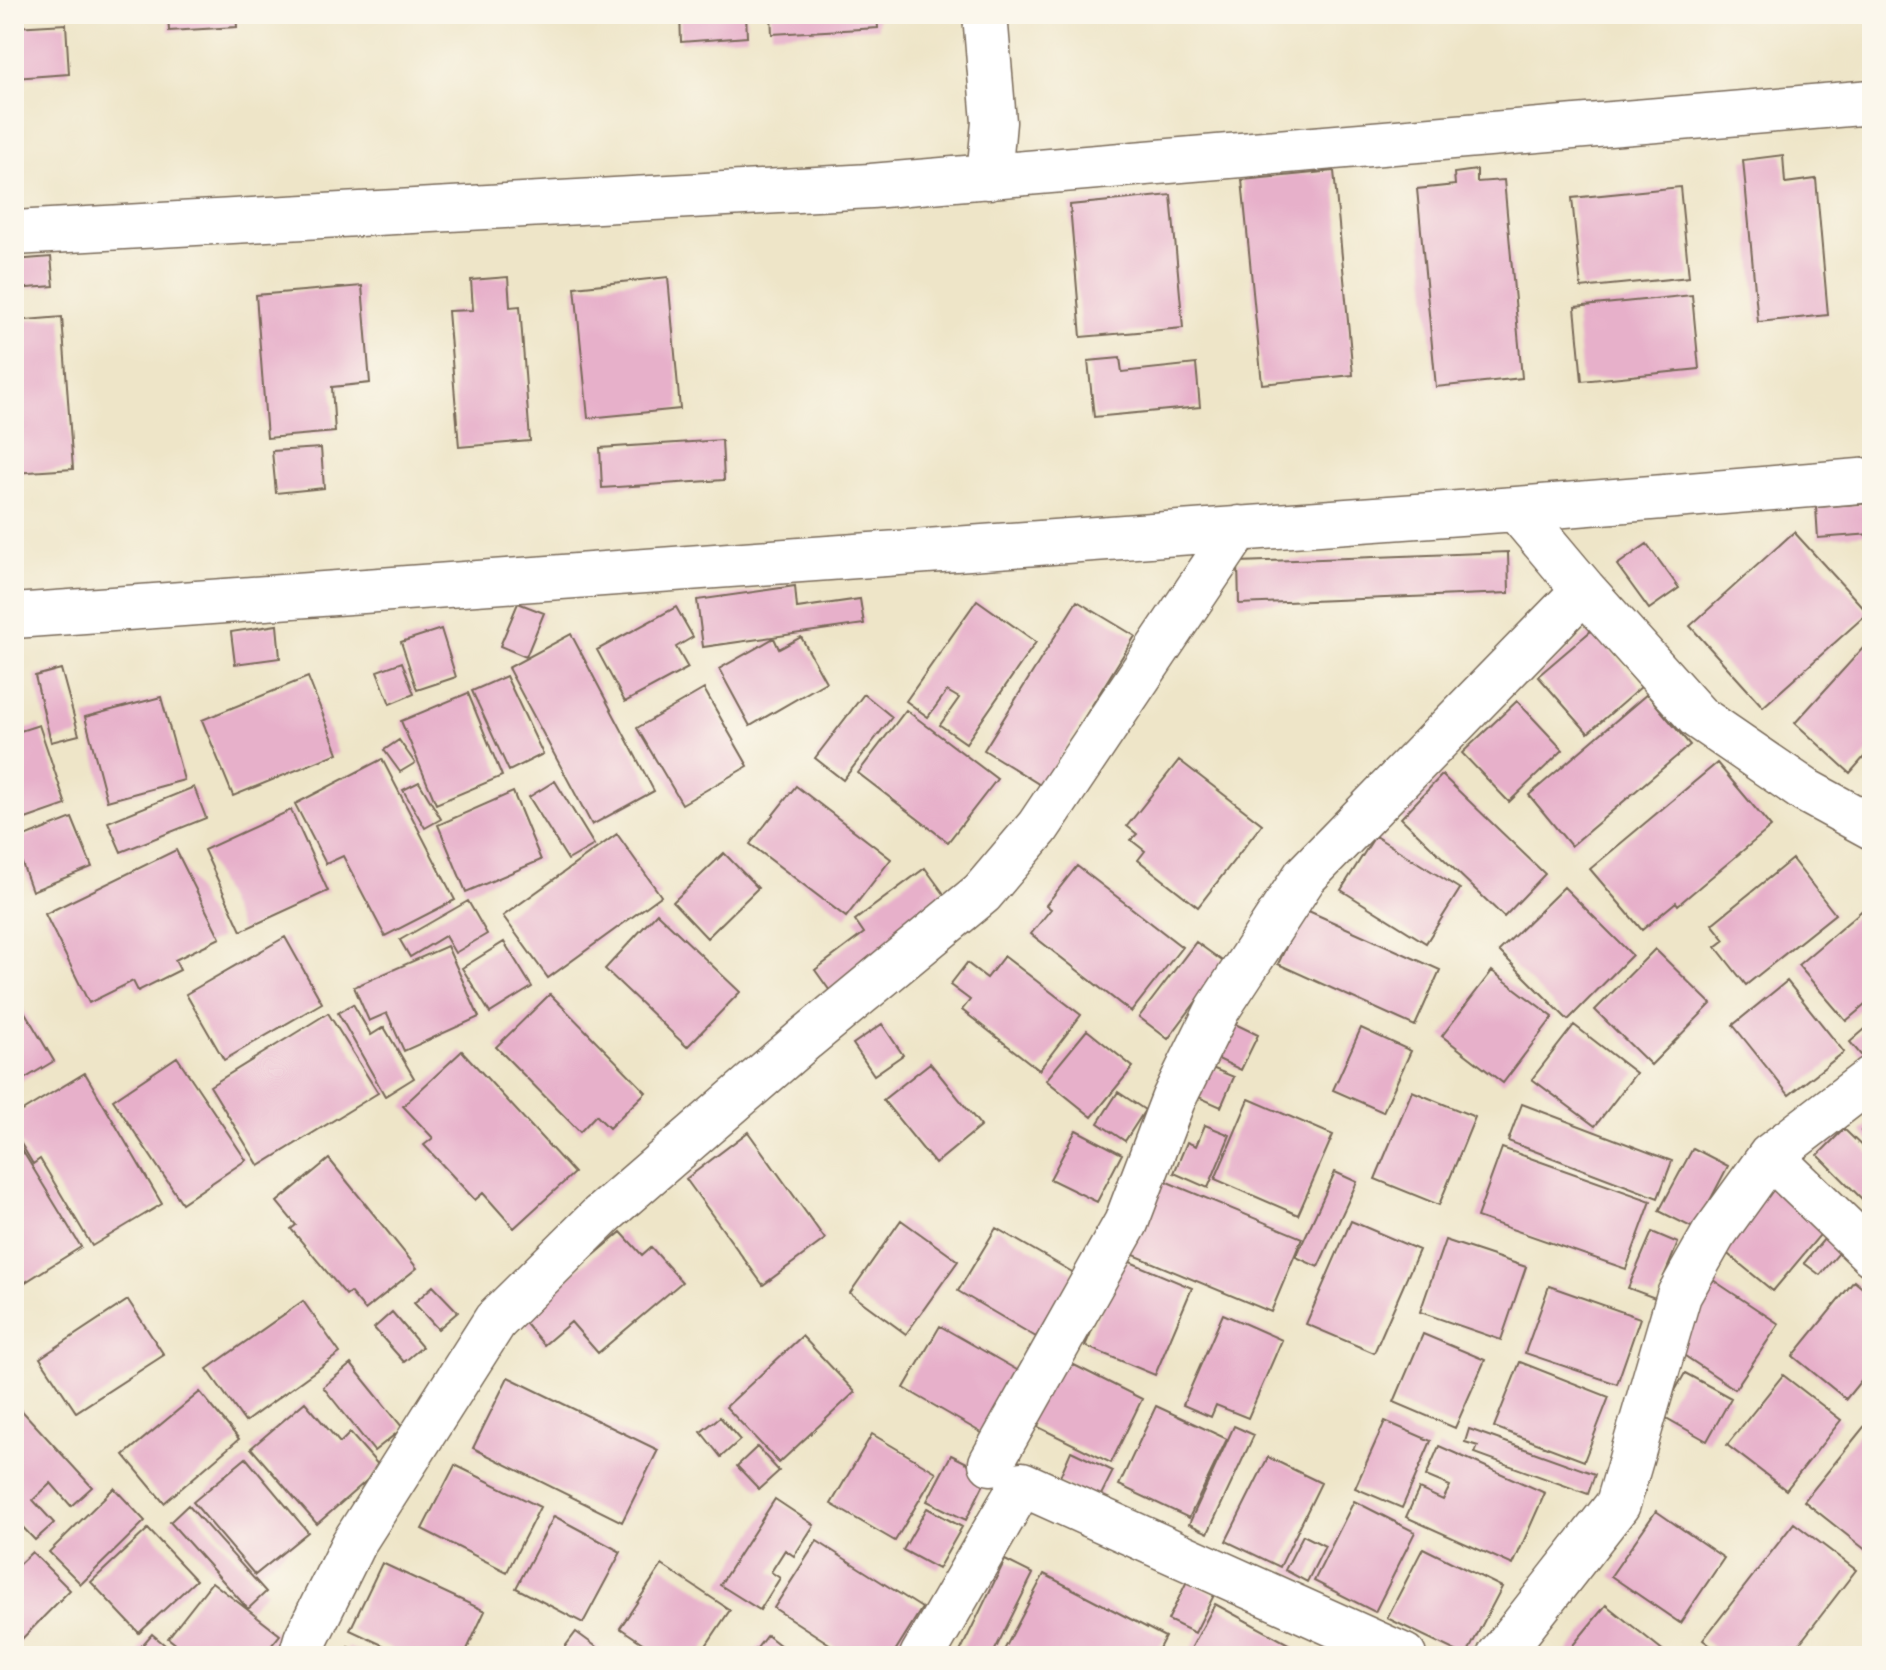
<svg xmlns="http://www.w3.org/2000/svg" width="1886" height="1670" font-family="Cardo,serif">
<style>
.building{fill:#e7b0ca}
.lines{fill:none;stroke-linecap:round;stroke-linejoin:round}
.street-casing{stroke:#7a6b5a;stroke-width:47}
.street{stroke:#fff;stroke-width:44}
</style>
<rect width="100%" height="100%" fill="#fbf7ec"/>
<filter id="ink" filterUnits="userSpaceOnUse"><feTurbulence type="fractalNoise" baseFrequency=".0125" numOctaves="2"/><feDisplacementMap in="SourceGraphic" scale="16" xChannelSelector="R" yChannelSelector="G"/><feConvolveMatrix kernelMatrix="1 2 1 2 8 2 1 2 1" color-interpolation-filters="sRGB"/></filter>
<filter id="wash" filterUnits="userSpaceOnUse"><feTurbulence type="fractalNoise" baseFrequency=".006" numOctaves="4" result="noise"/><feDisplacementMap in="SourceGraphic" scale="32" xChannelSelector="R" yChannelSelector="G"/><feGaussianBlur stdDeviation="1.8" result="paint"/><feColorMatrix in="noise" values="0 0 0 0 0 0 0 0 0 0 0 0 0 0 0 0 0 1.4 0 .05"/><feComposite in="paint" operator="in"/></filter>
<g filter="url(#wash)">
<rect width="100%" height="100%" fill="#eee5c8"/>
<g id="blocks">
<path class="building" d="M168,14H236L237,27L169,31Z
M680,14H746L747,37L681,42Z
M771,14H877L878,28L772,34Z
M66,24L69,74L14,78V27Z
M1783,155L1785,183L1816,179L1828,315L1758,322L1743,160Z
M1477,170V182L1504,180L1522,378L1436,387L1417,189L1455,185L1454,173Z
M1334,171L1353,375L1262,384L1242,180Z
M1680,187L1689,277L1581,288L1572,198Z
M1171,195L1183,328L1081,337L1070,205Z
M51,257L54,286L14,289V260Z
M508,277L510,307L520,306L530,441L459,447L448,311L473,310L471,280Z
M668,277L680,409L588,418L575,287Z
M362,286L370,383L332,387L335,432L267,438L256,295Z
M1692,295L1699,369L1582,381L1575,307Z
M62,317L73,469L14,473V321Z
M1120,358L1122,372L1196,364L1200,407L1094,417L1088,361Z
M722,440L724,480L602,488L600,448Z
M321,448L324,488L276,493L272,451Z
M1872,503V534L1818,538L1816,507Z
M1794,532L1868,613L1763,707L1690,626Z
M1647,544L1679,588L1649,609L1617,565Z
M1508,552L1509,593L1239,604L1238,562Z
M795,586L797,608L860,599L864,624L703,647L697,600Z
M977,600L1036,642L966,743L940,725L959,698L947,691L928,717L906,701Z
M1077,601L1135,636L1042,786L984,750Z
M518,603L544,613L526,657L500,646Z
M676,607L693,637L676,647L688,668L625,702L597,650Z
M277,625L280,658L235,664L231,632Z
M441,629L456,677L417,690L401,642Z
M1592,630L1641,687L1588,733L1538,676Z
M571,634L654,791L592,825L508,668Z
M801,637L826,682L750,726L719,669L774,638L779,649Z
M1872,638V748L1850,773L1795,723Z
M402,662L414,694L390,704L377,671Z
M61,669L79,735L51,742L35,676Z
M506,676L543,754L509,771L472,691Z
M308,677L338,753L233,796L202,720Z
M704,689L748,766L682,804L637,728Z
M468,693L502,776L436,804L401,721Z
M864,694L892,717L843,780L815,758Z
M1647,694L1690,745L1571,846L1529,795Z
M161,697L184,780L107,801L85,717Z
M1517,701L1563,750L1509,802L1462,753Z
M906,710L997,779L948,842L858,773Z
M39,725L66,805L14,823V733Z
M399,740L415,763L400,772L384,750Z
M382,759L455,900L385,936L343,856L326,864L295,804Z
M1179,760L1262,824L1198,907L1138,860L1145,851L1131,840L1137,834L1127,826Z
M1717,763L1771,827L1678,905L1676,902L1642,930L1590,869Z
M1442,775L1545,874L1504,917L1401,818Z
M555,781L594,845L568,860L529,797Z
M419,782L441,819L425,828L403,790Z
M796,786L891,859L846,917L750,844Z
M194,787L206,818L121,852L108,822Z
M513,792L541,860L466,892L438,825Z
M291,810L328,891L241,931L204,850Z
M72,818L92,867L32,891L14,841Z
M617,834L661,896L548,978L503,916Z
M1375,836L1460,889L1426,943L1341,890Z
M176,850L220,938L175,960L180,970L138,991L133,981L89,1003L45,914Z
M724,853L758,888L707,938L673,902Z
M1792,859L1835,914L1746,985L1716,947L1725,940L1712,924Z
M1077,866L1182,947L1131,1012L1031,934L1051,909L1046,905Z
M925,868L955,909L835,998L815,970L864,933L855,920Z
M1564,887L1632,955L1568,1020L1499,951Z
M468,901L487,934L455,953L445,936L410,957L400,940Z
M1872,902V999L1846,1021L1798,965Z
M1304,909L1440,970L1415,1026L1278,964Z
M657,913L740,992L687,1047L605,969Z
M285,937L322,1003L224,1060L186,994Z
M504,942L532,987L490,1013L462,968Z
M1196,942L1225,963L1168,1039L1139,1017Z
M447,946L479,1017L404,1051L387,1013L369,1021L354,987Z
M1655,949L1711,1004L1651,1065L1595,1010Z
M1004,956L1081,1015L1039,1070L962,1010L970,1000L950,985L967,963L987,978Z
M1492,971L1553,1017L1503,1083L1442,1036Z
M1787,981L1844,1052L1789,1095L1733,1025Z
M550,994L646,1092L609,1128L596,1115L580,1132L496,1047Z
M20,1004L54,1061L14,1085V1008Z
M353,1004L371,1035L384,1027L414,1078L385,1096L338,1013Z
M328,1013L378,1093L259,1166L210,1086Z
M1227,1020L1258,1035L1241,1070L1210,1055Z
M1872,1023V1055L1866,1061L1850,1042Z
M882,1024L903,1055L874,1075L853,1044Z
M1574,1025L1636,1073L1595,1126L1532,1079Z
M1361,1028L1411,1051L1383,1112L1333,1090Z
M1087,1030L1133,1067L1092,1117L1046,1080Z
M462,1051L574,1173L514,1228L483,1193L475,1200L424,1145L433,1138L403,1106Z
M177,1057L246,1160L182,1203L113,1100Z
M930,1063L981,1126L935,1164L883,1100Z
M1207,1066L1234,1077L1221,1107L1194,1095Z
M85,1073L162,1204L92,1246L40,1159L33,1164L14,1132V1116Z
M1412,1091L1475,1117L1439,1205L1375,1179Z
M1118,1092L1145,1110L1125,1141L1098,1123Z
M1249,1099L1333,1135L1298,1215L1215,1179Z
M1522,1104L1672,1161L1658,1198L1508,1141Z
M1872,1121V1144L1861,1131Z
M1205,1125L1230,1135L1208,1188L1174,1173L1187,1142L1196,1146Z
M1844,1129L1872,1156V1209L1818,1155Z
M1076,1130L1122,1154L1097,1202L1050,1179Z
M748,1132L825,1239L763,1285L686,1179Z
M14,1137L81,1247L16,1288L14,1284Z
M1502,1148L1651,1201L1626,1269L1477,1217Z
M1693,1148L1728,1166L1695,1229L1659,1211Z
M329,1159L417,1268L365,1310L350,1292L346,1295L291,1229L296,1225L277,1202Z
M1335,1172L1357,1182L1318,1267L1296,1257Z
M1160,1179L1302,1238L1271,1312L1129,1253Z
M1770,1184L1825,1229L1773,1291L1718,1246Z
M901,1220L958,1261L906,1334L850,1293Z
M1351,1221L1419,1250L1374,1353L1306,1324Z
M996,1228L1074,1273L1036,1337L958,1291Z
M621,1232L642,1255L651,1247L682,1282L598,1353L571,1322L544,1345L521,1318Z
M1652,1232L1678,1243L1655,1298L1628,1288Z
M1830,1232L1846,1245L1820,1275L1804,1263Z
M1445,1240L1526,1267L1501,1340L1420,1312Z
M1123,1259L1192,1288L1155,1375L1085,1346Z
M1713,1280L1779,1324L1735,1389L1670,1346Z
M1854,1281L1872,1296V1367L1846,1399L1793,1356Z
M433,1286L458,1312L438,1329L414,1303Z
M1549,1286L1640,1318L1617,1384L1525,1353Z
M128,1300L164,1355L76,1412L40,1358Z
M303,1301L340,1353L245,1422L207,1369Z
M392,1312L422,1347L404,1362L374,1328Z
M1223,1314L1282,1340L1248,1418L1216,1405L1211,1417L1183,1405Z
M940,1326L1024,1374L987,1436L904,1388Z
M1423,1334L1485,1360L1455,1428L1394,1402Z
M802,1336L855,1392L779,1463L726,1407Z
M1058,1357L1142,1399L1111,1463L1026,1421Z
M1520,1362L1609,1397L1584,1461L1494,1427Z
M351,1364L403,1428L374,1451L323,1387Z
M1685,1373L1731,1398L1707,1441L1661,1415Z
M1783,1375L1841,1420L1786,1490L1727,1445Z
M508,1377L658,1450L622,1522L473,1448Z
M200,1392L239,1439L164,1503L124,1455Z
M14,1402L92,1487L71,1506L51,1483L33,1500L54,1523L35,1540L14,1518Z
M305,1402L340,1443L350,1433L381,1468L317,1524L251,1448Z
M1156,1406L1227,1439L1189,1518L1119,1485Z
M720,1417L740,1440L721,1457L701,1432Z
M1385,1421L1431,1441L1402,1508L1355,1488Z
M1867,1423L1872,1428V1555L1804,1501Z
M1234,1426L1254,1435L1208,1533L1189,1524Z
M1469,1429L1595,1474L1588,1494L1475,1453L1478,1446L1465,1442Z
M872,1434L936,1472L895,1541L831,1504Z
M1439,1446L1545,1493L1513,1565L1406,1517L1419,1489L1443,1500L1450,1486L1426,1476Z
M757,1447L779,1471L759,1489L737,1466Z
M1071,1451L1113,1471L1098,1501L1058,1481Z
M951,1455L989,1474L966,1520L927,1501Z
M1268,1457L1321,1483L1280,1567L1226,1541Z
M246,1458L308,1532L255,1575L193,1502Z
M455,1465L540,1507L507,1572L422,1529Z
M114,1488L145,1521L81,1584L49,1552Z
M775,1499L814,1525L794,1556L785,1550L771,1572L780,1578L760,1610L720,1585Z
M1354,1501L1415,1532L1375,1612L1314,1581Z
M188,1505L266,1592L248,1609L170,1522Z
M927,1508L962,1527L938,1569L903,1550Z
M1656,1511L1724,1558L1680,1623L1611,1576Z
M554,1516L621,1552L583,1623L516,1588Z
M1794,1523L1856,1570L1790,1656H1724L1703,1640Z
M148,1529L196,1580L139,1633L91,1582Z
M1303,1535L1325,1546L1307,1582L1285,1570Z
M817,1541L922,1608L892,1656H848L774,1608Z
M1423,1548L1502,1587L1466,1656L1387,1618Z
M32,1552L70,1590L14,1647V1569Z
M1005,1560L1033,1574L992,1656H958Z
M382,1563L485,1611L464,1656H406L350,1630Z
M662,1565L730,1610L699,1656H662L620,1628Z
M1044,1574L1165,1637L1155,1656H1001Z
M1187,1581L1214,1595L1195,1633L1168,1620Z
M212,1582L280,1635L263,1656H191L168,1638Z
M1215,1604L1294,1647L1289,1656H1187Z
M1606,1605L1670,1656H1564Z
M576,1632L609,1656H558Z
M152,1634L178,1656H145L138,1650Z
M767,1635L794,1656H751Z
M348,1647L368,1656H344Z"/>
</g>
</g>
<g filter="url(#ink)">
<use href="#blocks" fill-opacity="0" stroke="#7a6b5a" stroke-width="2"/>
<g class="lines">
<g class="street-casing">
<path id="street" d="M985,14L994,122L989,177
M14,233L871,186L1872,102
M1516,509L1584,590L1698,717L1806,791L1872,827
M14,616L1516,509L1872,480
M1770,1156L1872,1254
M991,1463L1126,1223L1173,1100L1218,1009L1305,876L1584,590
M301,1656L306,1639L353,1544L495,1321L602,1215L805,1039L982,893L1038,827L1239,528
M922,1656L1022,1484L1404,1656
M1499,1656L1618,1504L1679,1295L1713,1235L1770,1156L1872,1078"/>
</g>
<use href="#street" class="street"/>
</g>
</g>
<rect width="1886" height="1670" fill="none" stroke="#fbf7ec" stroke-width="48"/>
</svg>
